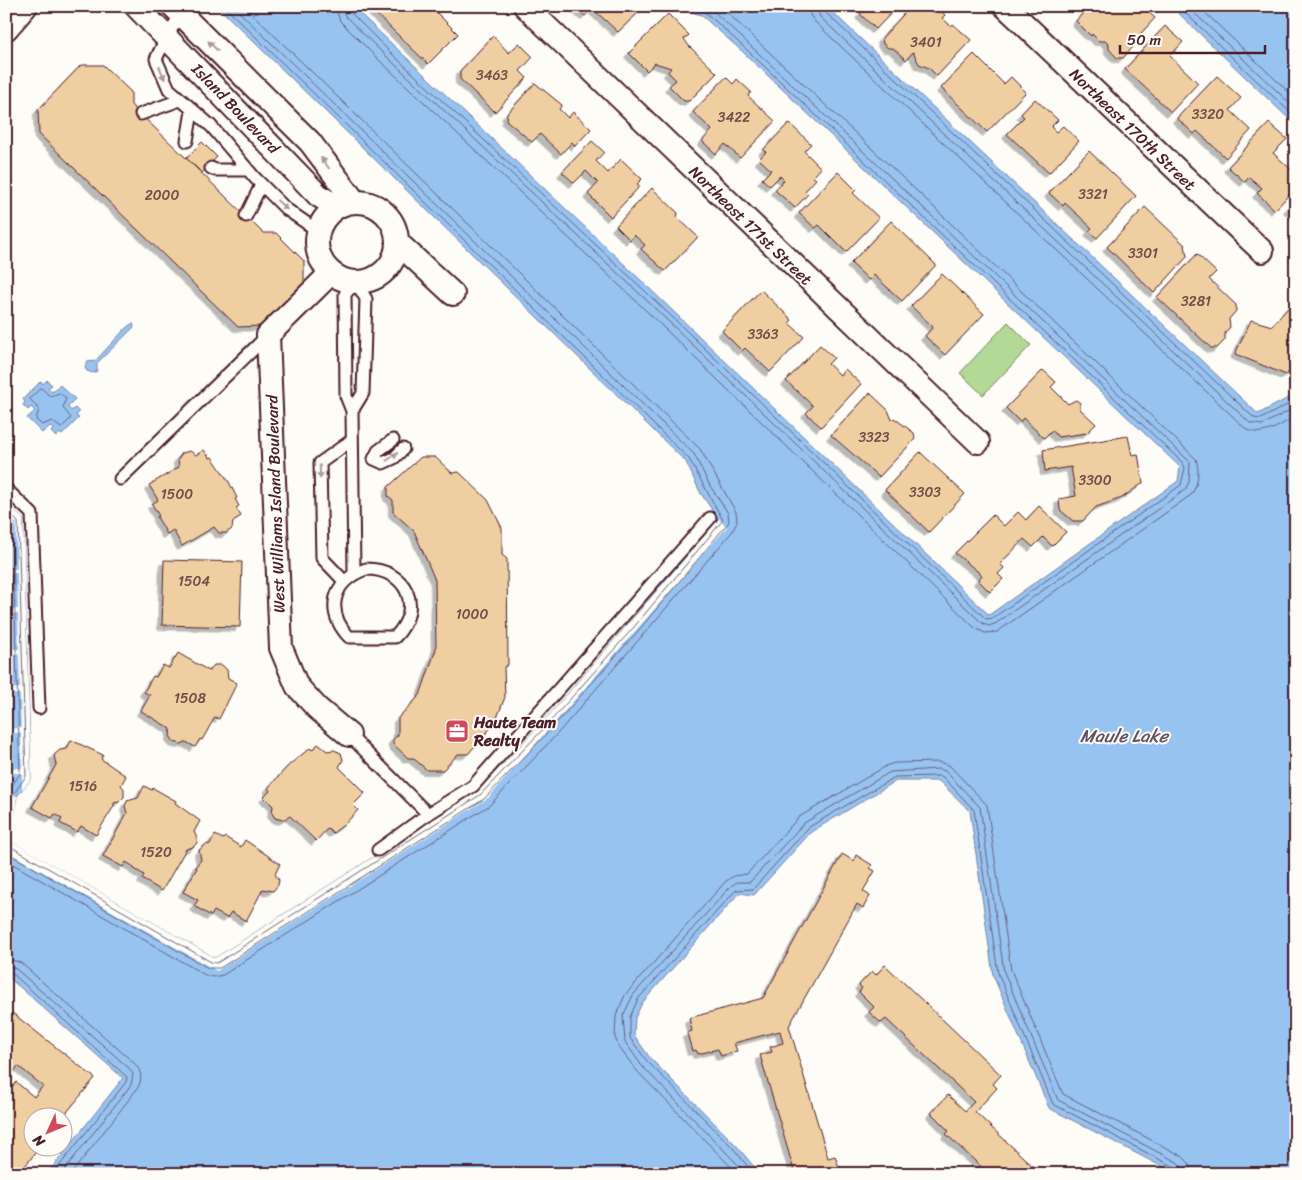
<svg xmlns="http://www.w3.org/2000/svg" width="1302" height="1180" font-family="Sriracha,sans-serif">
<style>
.green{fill:#b2d995;stroke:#7e7c60}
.water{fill:#97c3f1;stroke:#7881a2}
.pier{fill:#fdfcf7}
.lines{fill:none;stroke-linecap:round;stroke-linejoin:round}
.shore{stroke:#69617a;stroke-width:1}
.building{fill:#efcfa1;stroke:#4a1f2b;filter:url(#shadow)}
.service-casing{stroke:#4a1f2b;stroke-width:15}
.minor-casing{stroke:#4a1f2b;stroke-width:26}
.service{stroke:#fdfcf7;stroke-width:11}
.minor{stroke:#fdfcf7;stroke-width:22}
.oneway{fill:#ac999b}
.labels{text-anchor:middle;stroke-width:4;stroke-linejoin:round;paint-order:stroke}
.number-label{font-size:14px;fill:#734b48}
.street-label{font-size:16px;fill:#4a1f2b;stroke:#fdfcf7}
.poi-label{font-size:16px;font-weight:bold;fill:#4a1f2b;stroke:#fdfcf7;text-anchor:start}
.water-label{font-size:18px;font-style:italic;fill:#615066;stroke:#fdfcf7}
</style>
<defs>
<filter id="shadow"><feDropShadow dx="-4.5" dy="4.5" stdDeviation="0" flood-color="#0004"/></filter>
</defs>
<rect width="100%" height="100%" fill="#fdfcf7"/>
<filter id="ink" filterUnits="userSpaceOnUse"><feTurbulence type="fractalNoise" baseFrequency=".02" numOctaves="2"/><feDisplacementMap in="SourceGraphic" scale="10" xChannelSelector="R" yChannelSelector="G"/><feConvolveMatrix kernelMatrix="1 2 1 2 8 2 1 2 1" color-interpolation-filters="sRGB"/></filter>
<g filter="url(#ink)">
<path class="green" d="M1008,322L1031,345L983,395L960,373Z"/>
<path class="water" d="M217,6H352L648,287L989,615L1178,481L1180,467L743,52L701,15L675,6H826L1258,414L1296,394V1174H1176L1049,1108L993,975L970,811L939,781H896L811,832L754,895L739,893L642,1003L635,1018L634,1035L650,1058L736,1145L760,1174H47L123,1078L6,975V502L23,519L31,779L17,796L10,841L215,958L477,791L544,721L718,519L700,492L686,462Z
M1171,6H1296V125L1290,120Z
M133,323L134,327L97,363V371L93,373L87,371L85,368L87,362L95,361L127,327Z
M47,380L52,385L48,388L52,392L60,385L75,399L68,407L71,411L75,408L79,412L76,416L79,418L62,435L59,433L56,437L51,432L54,429L50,426L42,433L27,418L35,411L31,407L28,410L23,405L25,402L23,399L41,381L43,384Z"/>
<path class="pier" d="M6,502L23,519L31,779L22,790V773H6V769L22,768L21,733H6V729L21,728L20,694H6V689L20,688L19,654H6V649H19L18,614H6V609H18L17,573H6V569H17L16,523L6,513Z
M719,519L727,527L488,798L217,971L6,851V830L12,795L17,796L11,841L215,958L477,791L544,721Z"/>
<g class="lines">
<path class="shore" d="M335,6L340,21L379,60L635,300L975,628L985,633L997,632L1191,495C1198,486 1200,470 1196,459L919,193L720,6
M342,6L345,16L385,55L641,295L981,622L988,626L995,624L1185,490L1189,482L1190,462L914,199L708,6
M349,6L350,12L389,51L645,291L986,619L993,618L1181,485L1185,468L1183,463L746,49L704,11L689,6
M809,6L810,15L815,22L1245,428C1262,440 1281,424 1296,416
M816,6L820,17L1250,423L1262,425L1296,407
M823,6L825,12L1254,418L1261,419L1296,400
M1178,6L1296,118
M1187,6L1296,109
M1198,6L1296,99
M41,388L50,396L60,393L66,398L63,408L71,418L61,428L52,421L42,425L36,420L39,409L30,399Z
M6,509L18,522L26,776L13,795L6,835
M6,518L12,524L20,774L6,794
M6,608L12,772L6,780
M6,844L211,962L217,963L480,795L548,724L634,627L723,520L689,459L224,6
M6,852L208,968H220L484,799L552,728L638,631L729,522L728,513L710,486L694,454L233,6
M6,860L205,975L213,977L223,975L490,805L558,733L732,532L737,522L736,512L700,449L244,6
M6,958L21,963L134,1063C142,1071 143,1080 137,1089L71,1174
M6,965L16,969L129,1068L133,1074L131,1085L61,1174
M6,972L12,973L127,1077L126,1082L53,1174
M738,1174L637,1071L618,1046L615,1037L616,1016L625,995L726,881L734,876L747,874L799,817L888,765L895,763L938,762L949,765L987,805L1011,970L1063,1094L1182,1156L1189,1163L1191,1174
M747,1174L642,1066L625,1042L623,1016L633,995L731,886L737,882H750L804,823L890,772L938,769L945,771L980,807L1004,972L1058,1100L1177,1162L1182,1167L1183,1174
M754,1174L733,1148L647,1061L630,1038V1017L638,999L736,890L753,889L809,827L895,777L939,776L943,777L974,810L998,973L1053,1104L1174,1167L1177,1174"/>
</g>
<path class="building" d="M368,6H430L458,34L428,64Z
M574,6H641L643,8L618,32L592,8L585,16Z
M864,6H898L876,29L860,14L866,8Z
M911,6H936L945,15L942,18L951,26L953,24L971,40L937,76L929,68L919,64L913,52L906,60L893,48H888L883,44L882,38Z
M1089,6H1142L1155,18L1131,44L1134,46L1123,58H1117L1109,49V45L1105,41H1099L1092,34L1091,36L1076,21Z
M668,14L689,35L684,39L689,46L717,73L689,101H684L669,86L676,80L668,72L671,68L655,63L647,71L629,53Z
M1165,26L1183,42L1170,56L1198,83L1171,112L1125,69Z
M493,36L509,53L519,43L533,57L520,71L527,78L495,112L460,79V71Z
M974,54L1004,84L1011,77L1026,92L987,132L941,88Z
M81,65H103L131,92V105L186,158L263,233H276L304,261V283L262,326L238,327L39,134L38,110Z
M1217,76L1241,98L1230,110L1251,130L1226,158L1197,131L1194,134L1177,118Z
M726,77L733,84L737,79L751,92L748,96L775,121L740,158L725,144L716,154L702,141L712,130L693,112Z
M535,83L562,105L559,109L568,118L573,112L591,129L575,146L572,142L561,154L540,134L532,142L506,120L508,117L506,115Z
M1035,99L1058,120L1051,127L1056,132L1063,126L1079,141L1049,173L1007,134L1024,117L1021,114Z
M789,123L811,144L804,151L821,168L813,177L816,179L805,191L808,194L795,208L775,190L784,180L780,176L770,186L762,179L771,170L759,159L766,152L763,150Z
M1269,123L1287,139L1273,153L1296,174V187L1275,210L1257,193L1262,188L1249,177L1245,182L1228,167Z
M592,141L604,152L596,161L608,173L621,159L642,179L637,184L640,186L611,217L588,194L598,183L586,171L574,183L562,172Z
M202,142L217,157L202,173L186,158Z
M1089,151L1136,196L1097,238L1089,231L1092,228L1065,203L1063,206L1049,193Z
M838,172L856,190L853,193L879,218L846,252L819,225L815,228L799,213Z
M652,188L678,213L677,217L698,237L665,271L641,249L645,245L634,235L630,240L616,226Z
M1296,199V216L1288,208Z
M1145,207L1185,245L1187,257L1154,293L1107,247Z
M891,221L936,265L902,301L874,275L869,280L851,263Z
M1197,254L1216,272L1209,279L1236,305V311L1229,319L1230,327L1225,333V340L1217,348H1211L1157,297Z
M942,274L984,314L945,355L925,336L933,327L911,306Z
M761,290L792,320L789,323L804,337L770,372L745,348L742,351L722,331Z
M1295,300L1296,369L1294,367L1286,375L1235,354L1251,320L1272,326Z
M820,345L834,358L828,364L840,375L845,369L861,384L821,427L806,413L813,406L786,381Z
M1043,370L1056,382L1051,387L1068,404L1076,400L1080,403V409L1096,424L1087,433L1058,437L1052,430L1044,438L1023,418L1020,422L1006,408Z
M870,393L888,410L892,420L894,418L914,433L915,439L879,477L831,435Z
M1128,436L1132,455L1138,454L1143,483L1122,498L1096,507L1083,521H1073L1060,510L1059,499L1076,496L1071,467L1045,471L1043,450Z
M204,450L210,458L212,457L229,482L237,498L235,499L239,506L236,508L241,516L233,521L232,529L226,533H219L214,527L182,546L173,530L167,534L157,517L159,516L152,504L158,500L149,485L179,467L178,459L182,453L190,451L196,455Z
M920,452L965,494L929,532L885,490Z
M421,457H435L452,473L459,472L488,500L502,528V555L507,559L508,665L504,667L505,697L495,723L468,754H458L443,770H427L413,758H408L393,744V739L398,735V718L420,695L436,649L435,580L414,531L393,512V500L388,496V487Z
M1039,506L1066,532L1052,546L1043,537L1033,547L1024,539L1000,564L1004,568L998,574L1003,579L990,592L978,580L982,575L955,553L993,515L1004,526L1018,512L1026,520Z
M164,560L242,562L240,627L162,625Z
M178,653L209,671L214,665H222L227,670L228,678L237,683L219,719L215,717L202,740L200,739L195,747L186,742L181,744L174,742L170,736L171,729L141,711L150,695L144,692L153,676L156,677L163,665L169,668Z
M71,740L103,755L101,759L126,776L121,785L124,789V797L119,802L114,803V806L96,835L81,826L77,832L60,823L62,818L55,814L52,818L32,807L56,765L54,755L60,750L67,749Z
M318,744L327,751L334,750L341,753L343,760L339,767L365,793L353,805L358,810L345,824L333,833L328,828L316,841L290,816L283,820L275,818L272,813L273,806L264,797L270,791L268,788L289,765L310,748L312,750Z
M144,786L152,790L153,788L176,801L175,803L200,821L194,832L197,838V843L193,847L186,849L162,891L142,879L144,875L133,868L134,867L126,862L123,867L103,856L127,813L125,806L127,801L138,798Z
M215,835L223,839L225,837L241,847L245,840L280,864L275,874L279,880L278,885L273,891L263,889L246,921L231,912L227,918L214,911L211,916L194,906L198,900L183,892L197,868L195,867L201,860L199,850L205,845L210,844Z
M842,854L854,861L856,855L872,865L870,868L875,871L863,891L870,896L863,908L857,904L789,1026L828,1158L835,1156L840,1170L832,1174H795L760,1055L772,1052L770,1047L783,1043L780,1031L734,1043L737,1051L721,1056L718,1049L698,1054L696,1050L692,1051L687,1033L692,1031L689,1018L763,998Z
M885,965L1001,1075L993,1084L997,1088L975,1112L1041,1174H989L946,1134L949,1131L931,1113L948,1095L965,1111L974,1102L886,1019L881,1023L869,1012L874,1007L859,992L862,988L859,985L872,971L876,975Z
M6,1008L95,1078L62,1118H32V1148H39L19,1174H6V1094L16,1082L34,1097L43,1086L18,1066L6,1081Z"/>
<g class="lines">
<g class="service-casing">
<path id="service" d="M181,14L167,36L156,59L169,89L211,126L255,178L286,209L318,231
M141,114L180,100
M187,141L192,111
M211,168L215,170H248
M246,216L261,185
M356,282L366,299L363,393L352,411L346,396L345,294Z
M352,411L354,573
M393,440L378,451L374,459L383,463L394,458L403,449
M120,479L267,336
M6,489L32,514L39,708
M366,569C407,569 424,607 395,637H349C325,611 332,581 366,569Z
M344,581L322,558L320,463L352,440
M349,735L428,814
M378,850L428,814L473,786L710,518"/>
</g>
<g class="minor-casing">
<path id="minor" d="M136,6L319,196L338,207
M173,6L310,142L355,202
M525,6L978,442
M1005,6L1262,251
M6,29L26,6
M317 242a40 40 0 1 1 80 0a40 40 0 1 1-80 0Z
M397,242L453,294
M331,273L268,335L281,648L297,686L317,708L349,735"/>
</g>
<use href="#service" class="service"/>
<use href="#minor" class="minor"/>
</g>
<defs><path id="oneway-solid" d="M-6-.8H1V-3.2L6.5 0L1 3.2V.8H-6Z" transform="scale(1.25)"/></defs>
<g class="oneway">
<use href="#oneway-solid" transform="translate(213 46) rotate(-135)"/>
<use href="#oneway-solid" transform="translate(162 73) rotate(67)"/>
<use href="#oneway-solid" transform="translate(325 163) rotate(-127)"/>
<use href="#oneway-solid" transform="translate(282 205) rotate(43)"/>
<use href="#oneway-solid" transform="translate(392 457) rotate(-35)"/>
<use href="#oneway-solid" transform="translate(320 472) rotate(89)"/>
</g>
</g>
<defs>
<g id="office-square" transform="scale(1.25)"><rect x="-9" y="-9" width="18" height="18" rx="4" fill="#d1495b" stroke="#fdfcf7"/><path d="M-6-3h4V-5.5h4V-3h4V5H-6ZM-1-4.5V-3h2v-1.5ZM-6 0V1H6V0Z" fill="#fff"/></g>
</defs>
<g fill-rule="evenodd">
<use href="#office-square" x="457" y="731"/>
</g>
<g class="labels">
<g class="number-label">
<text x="926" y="47">3401</text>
<text x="492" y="80">3463</text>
<text x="1208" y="119">3320</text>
<text x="734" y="122">3422</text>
<text x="1093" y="199">3321</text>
<text x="162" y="200">2000</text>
<text x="1143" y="258">3301</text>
<text x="1196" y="306">3281</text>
<text x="763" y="339">3363</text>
<text x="874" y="442">3323</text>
<text x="1095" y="485">3300</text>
<text x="925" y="497">3303</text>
<text x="177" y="499">1500</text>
<text x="194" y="586">1504</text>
<text x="472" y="619">1000</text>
<text x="190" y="703">1508</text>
<text x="83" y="791">1516</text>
<text x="156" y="857">1520</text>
</g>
<g class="street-label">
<text transform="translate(236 108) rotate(46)" y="6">Island Boulevard</text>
<text transform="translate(1133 129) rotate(44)" y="6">Northeast 170th Street</text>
<text transform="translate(751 225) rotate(44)" y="6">Northeast 171st Street</text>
<text transform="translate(275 504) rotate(-92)" y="6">West Williams Island Boulevard</text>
</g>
<g class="poi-label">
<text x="474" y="728">Haute Team<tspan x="474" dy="18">Realty</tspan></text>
</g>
<g class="water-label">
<text x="1124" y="742">Maule Lake</text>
</g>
</g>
<rect width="1302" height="1180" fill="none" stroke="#fdfcf7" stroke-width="25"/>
<rect x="12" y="12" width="1277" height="1155" fill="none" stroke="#4a1f2b" stroke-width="2" filter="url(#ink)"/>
<g transform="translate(48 1132) rotate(226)"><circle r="24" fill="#fdfcf7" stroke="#b5a4a5"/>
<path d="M0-4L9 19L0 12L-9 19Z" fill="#d1495b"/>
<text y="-8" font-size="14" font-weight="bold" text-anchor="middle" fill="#4a1f2b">N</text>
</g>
<path d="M1120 45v8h145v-8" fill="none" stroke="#4a1f2b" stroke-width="2.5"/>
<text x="1127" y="45" font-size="15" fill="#4a1f2b" stroke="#fdfcf7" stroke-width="4" paint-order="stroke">50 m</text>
</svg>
